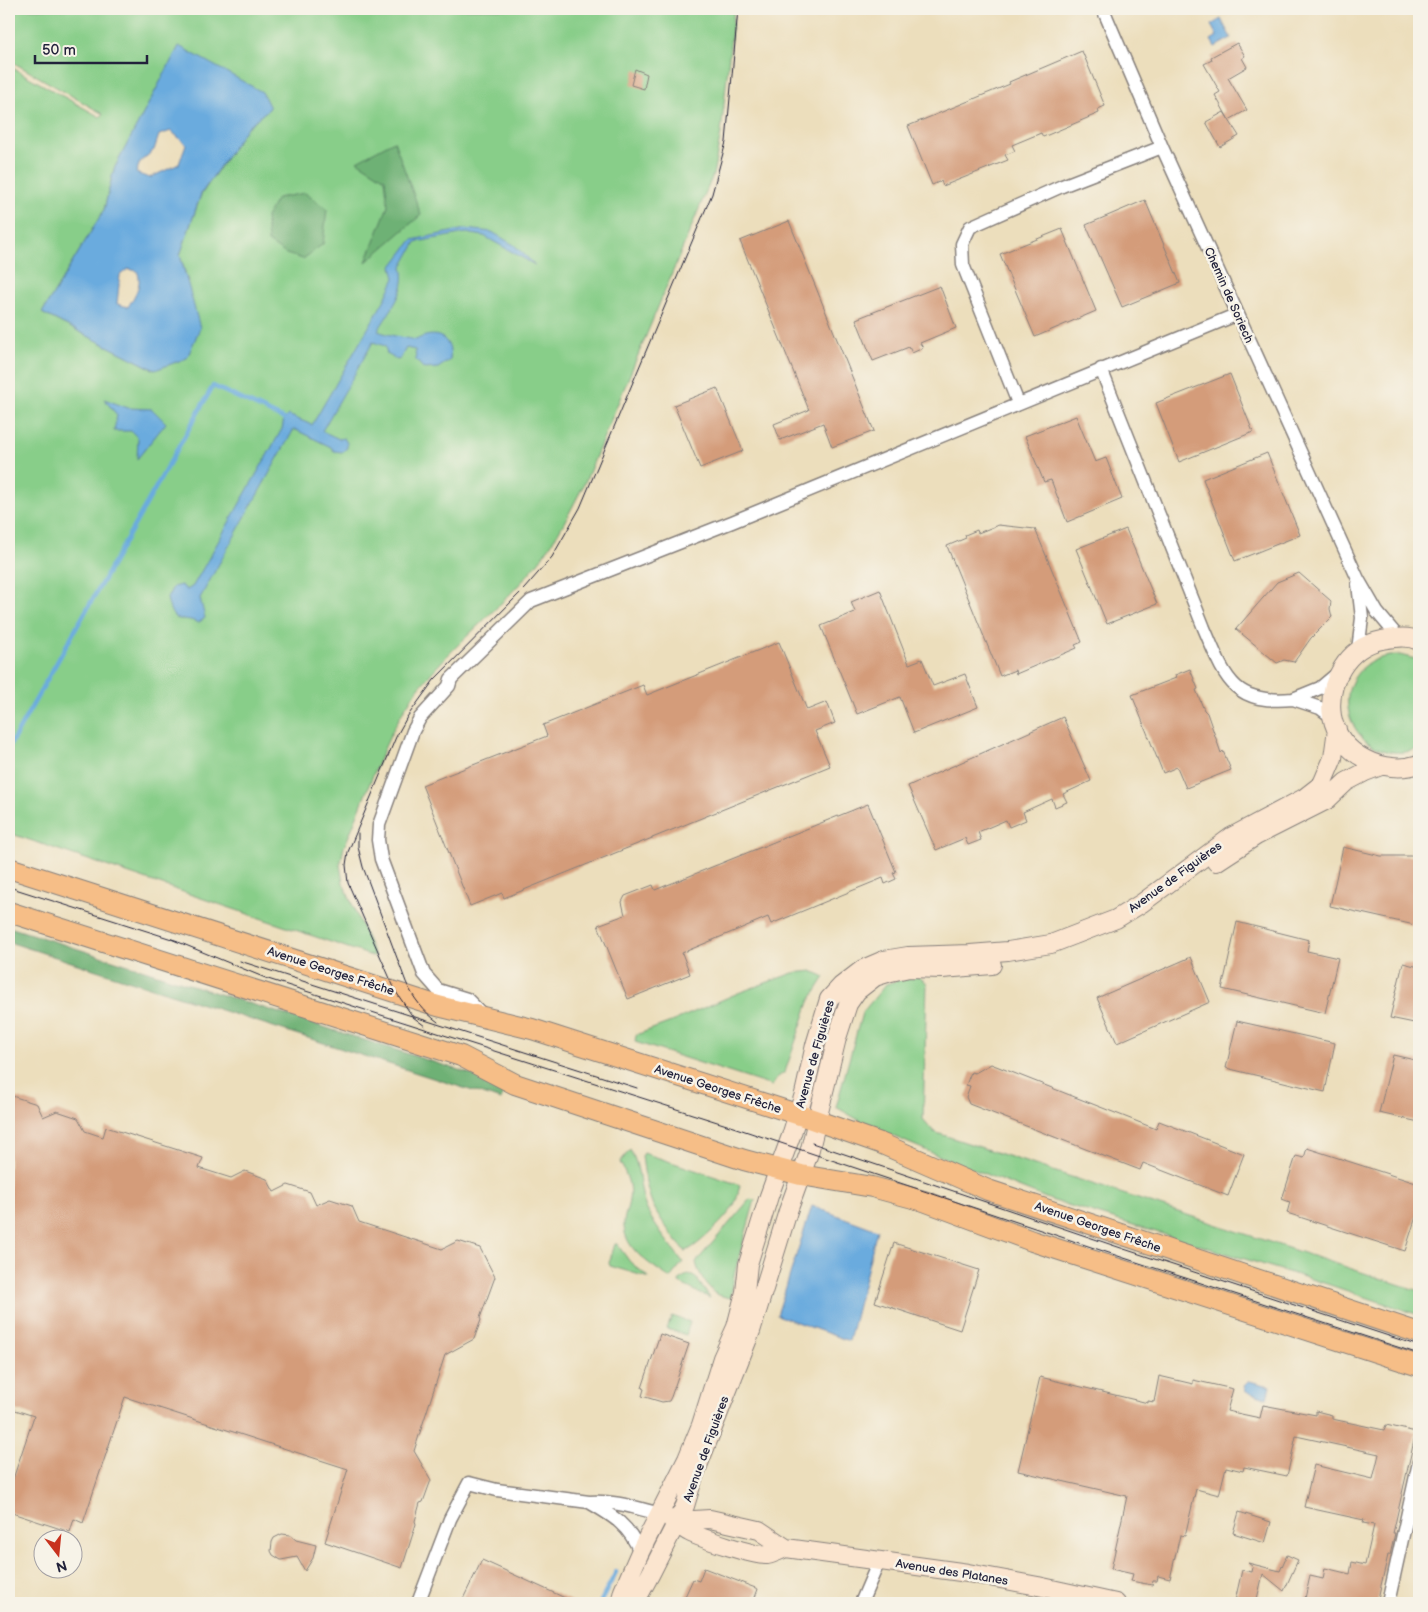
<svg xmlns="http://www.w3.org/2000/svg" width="1428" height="1612" font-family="'Balsamiq Sans',sans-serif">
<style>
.green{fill:#88ce89;stroke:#557862;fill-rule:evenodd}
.forest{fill:#6eb175;stroke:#486a58}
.water{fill:#6aabde;stroke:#46668c;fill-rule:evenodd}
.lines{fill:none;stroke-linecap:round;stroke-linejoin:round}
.stream{stroke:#6aabde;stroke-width:4.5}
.building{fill:#d49c7a}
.street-casing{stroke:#87807c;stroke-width:15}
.secondary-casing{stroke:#87807c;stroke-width:20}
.primary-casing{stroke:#87807c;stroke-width:22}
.street{stroke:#fff;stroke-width:12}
.secondary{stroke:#fbe5cf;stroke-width:18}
.primary{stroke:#f6be87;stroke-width:20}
.tram{stroke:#22223b;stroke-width:1}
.labels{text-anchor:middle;stroke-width:5;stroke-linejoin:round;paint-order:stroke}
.street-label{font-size:12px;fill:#22223b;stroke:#f7f3e8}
</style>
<rect width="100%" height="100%" fill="#f7f3e8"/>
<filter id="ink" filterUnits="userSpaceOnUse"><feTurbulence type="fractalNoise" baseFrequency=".02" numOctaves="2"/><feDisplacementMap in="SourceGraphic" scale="10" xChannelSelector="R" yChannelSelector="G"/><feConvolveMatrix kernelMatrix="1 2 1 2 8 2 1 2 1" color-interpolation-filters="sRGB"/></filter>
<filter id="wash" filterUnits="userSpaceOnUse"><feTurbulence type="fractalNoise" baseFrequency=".0096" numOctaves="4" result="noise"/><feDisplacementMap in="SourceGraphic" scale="20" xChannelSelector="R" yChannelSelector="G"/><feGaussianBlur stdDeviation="1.12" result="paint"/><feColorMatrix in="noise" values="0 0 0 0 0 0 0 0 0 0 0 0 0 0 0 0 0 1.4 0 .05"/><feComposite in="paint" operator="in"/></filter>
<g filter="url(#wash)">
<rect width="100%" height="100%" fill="#ecdebc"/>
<path class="green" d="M9,9H734L721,133L713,175L586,480C571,510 557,539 536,565C500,610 453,644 418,689C384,734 367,796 344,847L340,865L343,883L375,957L9,833V66L100,117L103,114L9,60ZM179,47L270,108L247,127L201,195L180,255L189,285L155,370L42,313L104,210L114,169Z
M1400,655L1419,660V747C1412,752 1402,753 1393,752C1348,748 1329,686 1371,662C1380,657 1389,656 1400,655Z
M812,971L825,977L809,1002L785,1072L778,1077L772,1086L635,1042L636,1035L671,1022L738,993L793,973Z
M916,975L927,983L923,1119L934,1132L1419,1291V1315L1327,1284L1051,1200L937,1155L869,1126L836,1107L862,1013L886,984Z
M630,1150C642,1168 638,1191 647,1210C656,1229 671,1246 683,1262L670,1278C652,1265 626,1251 624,1227C623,1217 628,1209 629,1200C632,1186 626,1174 620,1162Z
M644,1153L740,1185C738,1192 737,1199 734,1205C729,1216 697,1247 686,1251L683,1249C672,1235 659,1219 652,1203C646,1188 644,1171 642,1156Z
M750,1199L755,1200L734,1275L731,1298C726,1297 719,1296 715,1293C707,1287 697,1271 696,1262Z
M615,1244H617L630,1262L650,1278L610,1266L609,1263Z
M689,1274L696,1278L710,1298L679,1283L680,1279Z
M672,1316L690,1322L686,1335L667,1329Z"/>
<path class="forest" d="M394,141L421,215L366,262L388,206L385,179L357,161Z
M305,193L327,209L323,244L303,259L286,254L268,242L266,217L277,198Z
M9,927L468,1073L505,1090L501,1100L9,942Z"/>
<path class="water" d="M1221,19L1231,38L1215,47L1211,40L1217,36L1211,25Z
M179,46L262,92L270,108L247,127L201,194L180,255L200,328L187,358L155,370L42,313L104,210L114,169ZM171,131L186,144L179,164L149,178L136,173L140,162L154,150L159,135ZM128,269L137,271C143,284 135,295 128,307L117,304L120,275Z
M465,229L492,232L514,245L535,265L484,236L466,233L416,242L402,267C409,290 389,311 378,331C390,336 403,337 416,340C435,329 453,337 450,360L438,368L424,369L416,360L415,350L406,348L400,359L397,360L387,354L385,346L373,342L322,431L339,439L344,438L347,443V448L342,452L334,451L331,447L294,429L200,598L205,618L198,623C180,613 174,630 167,598L173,587L181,585L187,590L193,586L282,429L284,419L288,415L312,425L385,299L395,278L392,266L412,240Z
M104,399L128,408L152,409L166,423L137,459L138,438L131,431H114L117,415Z
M812,1206L877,1230L849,1341L777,1315Z
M1249,1381L1270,1386L1267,1398L1246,1392L1244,1386Z"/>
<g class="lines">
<path class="stream" d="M9,747L213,386L284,419
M600,1603L616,1572"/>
</g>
<g id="blocks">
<path class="building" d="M1237,43L1245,56L1242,58L1247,67L1228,78L1247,110L1229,120L1215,95L1220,92L1204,64L1212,60L1211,57Z
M1082,51L1105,106L1098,109L1099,113L1043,137L1041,133L1012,145L1015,151L1005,155L1008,160L943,186L941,181L932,185L908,126L1010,84L1009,82Z
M635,69L647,74L644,89L631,85Z
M1224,112L1239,136L1220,147L1206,122Z
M1145,200L1180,283L1122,307L1086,225Z
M789,221L874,431L832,447L823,423L780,440L774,424L809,410L740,241Z
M1062,229L1096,311L1035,337L1000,254Z
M940,286L956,328L920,343L923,348L912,353L909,347L873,361L856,319Z
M1230,374L1253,432L1179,462L1156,403Z
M717,388L743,451L700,468L674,405Z
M1076,416L1095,462L1106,458L1122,499L1067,522L1051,480L1044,482L1025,436Z
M1267,453L1300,535L1235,561L1203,479Z
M998,525L1035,529L1082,642L1075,645L1077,648L1016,674L1015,670L1000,676L947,546L966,538L965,535L977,530L978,533Z
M1126,529L1157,604L1107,624L1076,549Z
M1299,573L1331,601L1330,609L1332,617L1311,638L1294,662L1284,660L1277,663L1236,629L1277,582Z
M880,590L909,664L922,659L933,686L965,674L978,707L914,733L900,697L857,714L821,626L855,612L851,602Z
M779,642L807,710L827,702L835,723L815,731L830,766L504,898L502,893L470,906L422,785L547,736L543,725L643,685L647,695Z
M1190,669L1198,689L1196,690L1204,710L1207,713L1221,753L1223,751L1231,770L1186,788L1177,767L1163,773L1132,695L1176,678L1175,675Z
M1063,717L1091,781L1063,794L1067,802L1055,807L1052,799L1023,812L1026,820L1009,827L1006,820L978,832L981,840L968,845L965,838L936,850L908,786Z
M868,804L896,872L893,873L896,879L885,884L883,878L771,924L768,917L682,953L690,974L628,999L598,925L625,915L622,902L625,896L653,885L655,890Z
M1343,847L1381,856H1419V926L1330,906Z
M1237,922L1309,940L1307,951L1338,958L1325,1013L1222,989Z
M1191,957L1210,1002L1117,1043L1097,998Z
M1403,963L1419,967V1024L1390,1018Z
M1237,1021L1335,1043L1325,1092L1226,1068Z
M1393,1055L1419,1061V1122L1379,1113Z
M991,1064L1156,1129L1159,1121L1244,1154L1228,1196L1143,1163L1140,1170L969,1104L966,1097L970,1086L966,1085L971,1072L975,1073Z
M9,1095L37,1104L43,1117L57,1111L78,1118L85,1131L103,1137L106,1127L203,1158L199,1168L231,1178L245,1171L267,1179L274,1192L288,1185L310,1192L316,1205L330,1199L352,1206L359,1222L442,1249L458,1241L480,1248L495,1277L480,1318L481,1320L474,1339L445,1355L414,1451L431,1480L423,1502L420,1503L415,1521L416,1524L402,1568L325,1542L348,1469L125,1397L83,1523L74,1519L70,1532L9,1512V1491L34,1416L9,1408Z
M1307,1148L1419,1184V1207L1405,1251L1287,1213L1290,1202L1282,1199L1296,1156L1304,1158Z
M894,1243L979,1270L960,1330L875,1302Z
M660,1334L689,1344L671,1397L669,1401L662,1402L642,1396L644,1389L642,1388Z
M1159,1376L1193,1384V1380L1233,1389L1227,1411L1260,1418L1263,1405L1316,1415V1411L1332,1415V1419L1384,1430L1386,1425L1416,1432L1394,1529L1393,1533H1395L1390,1555H1388L1377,1603H1304L1310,1576L1323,1579L1325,1568L1350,1574L1352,1562L1365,1565L1374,1525L1363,1523L1364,1520L1304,1507L1314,1465L1373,1479L1379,1454L1296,1436L1287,1476L1244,1467L1243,1471L1226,1467L1219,1495L1196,1489L1185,1536L1180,1535L1170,1579L1158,1576L1157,1581H1153L1152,1585L1131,1581L1133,1574L1111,1569L1127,1496L1018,1471L1040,1377L1148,1403V1401L1154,1402Z
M1239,1512L1271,1522L1265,1543L1233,1533Z
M282,1534L290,1535L296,1540L316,1545L313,1558L305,1571L297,1557L281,1560L273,1555L271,1551L272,1542L274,1538Z
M1287,1555L1298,1560L1284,1591L1263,1574L1256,1603L1235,1601L1242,1570L1252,1572L1253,1567L1248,1563L1280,1571Z
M482,1560L576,1603H461Z
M704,1568L758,1589L753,1603H682L693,1579L699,1581Z"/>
</g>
</g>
<g filter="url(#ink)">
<use href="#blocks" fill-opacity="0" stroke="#87807c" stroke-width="1"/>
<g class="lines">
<g class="street-casing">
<path id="street" d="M1103,9L1162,147L1358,579L1377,612L1398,637
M1101,369L1204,628C1225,677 1232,705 1293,699
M1018,403L963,265L962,244L970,227L1062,186L1162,147
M1358,650L1362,618L1358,584
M1332,717L1320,708L1293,699L1320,688L1339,672
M484,1016L467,999L438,990L424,974L381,859L378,840L379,825L413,731L420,718L449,686L451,679L531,601L732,522L1238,314
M589,1502C613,1516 629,1525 640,1552
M418,1603L450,1519L469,1483L497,1490L589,1502C613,1500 636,1508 660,1514
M861,1603L879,1561
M1388,1603L1419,1462"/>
</g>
<g class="secondary-casing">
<path id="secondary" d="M1419,641C1407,635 1394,638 1382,640C1347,647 1327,683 1332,716C1339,755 1384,776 1419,764
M1216,862L1256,836L1327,800L1346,782L1365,772L1381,766
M671,1519C679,1522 682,1529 689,1532C700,1538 758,1557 767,1555C773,1554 780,1550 786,1548
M677,1521L710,1519L759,1530L786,1548L968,1573L1038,1586L1116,1603
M620,1603L623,1591L640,1552L687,1459L701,1425L722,1358L736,1327L745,1292L748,1264L769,1196L791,1136L804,1094L815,1045L829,999L841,986L863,969L884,960L908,956L970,954L1008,951L1051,944L1116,919L1142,903L1231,837L1304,798L1322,784L1333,758L1337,729
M632,1603L638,1597L651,1573L685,1506L694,1476L751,1331L788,1211L809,1153L837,1038L848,1004L857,991L875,977L891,972L909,968L942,969L992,965"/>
</g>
<g class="primary-casing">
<path id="primary" d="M9,868L438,1006L532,1029L806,1117L880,1143L988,1190L1419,1333
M9,912L461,1056L515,1084L744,1160L801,1175L872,1187L924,1201L1032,1241L1419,1366"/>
</g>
<use href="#street" class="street"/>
<use href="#secondary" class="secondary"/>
<use href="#primary" class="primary"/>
<path class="tram" d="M358,833V847L363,867L406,982C413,998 424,1012 438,1022
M9,887L178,941
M171,939L268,979L733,1127L1121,1257L1419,1354
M240,961L637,1088
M425,1026L413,1017L396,992L348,883L346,865L348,852L396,737L407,717L434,680L524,589L552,557L580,508L712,194L726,142L738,9
M812,1143L1124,1249L1419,1346"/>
</g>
</g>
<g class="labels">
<g class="street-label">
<text transform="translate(1229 295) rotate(66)" y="4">Chemin de Soriech</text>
<text transform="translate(1175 877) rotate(-36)" y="4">Avenue de Figuières</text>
<text transform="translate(331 971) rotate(18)" y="4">Avenue Georges Frêche</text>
<text transform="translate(815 1054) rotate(-74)" y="4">Avenue de Figuières</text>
<text transform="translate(718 1089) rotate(18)" y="4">Avenue Georges Frêche</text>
<text transform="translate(1098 1227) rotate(19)" y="4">Avenue Georges Frêche</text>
<text transform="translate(706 1449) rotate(-70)" y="4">Avenue de Figuières</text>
<text transform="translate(952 1572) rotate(9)" y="4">Avenue des Platanes</text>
</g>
</g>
<rect width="1428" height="1612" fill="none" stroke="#f7f3e8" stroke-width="30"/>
<g transform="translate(58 1554) rotate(164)"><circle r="24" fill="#f7f3e8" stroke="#a29fa3"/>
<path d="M0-4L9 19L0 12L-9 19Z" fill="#c8321e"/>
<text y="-8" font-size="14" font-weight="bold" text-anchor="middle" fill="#22223b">N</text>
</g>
<path d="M35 55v8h112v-8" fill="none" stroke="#22223b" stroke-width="2.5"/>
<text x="42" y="55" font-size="15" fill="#22223b" stroke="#f7f3e8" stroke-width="4" paint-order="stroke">50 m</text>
</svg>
